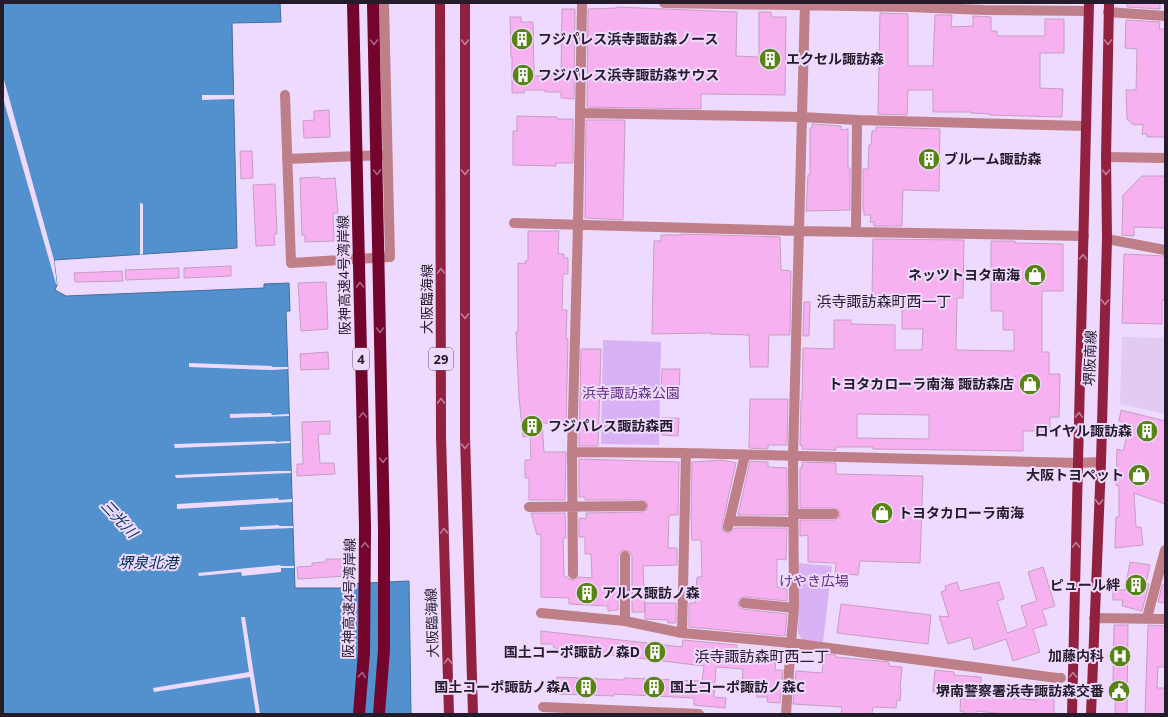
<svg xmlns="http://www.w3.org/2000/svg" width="1168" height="717" font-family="'Noto Sans','Noto Sans JP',sans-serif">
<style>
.built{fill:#e1cbf3}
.green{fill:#d9b2f6}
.water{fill:#5290ce;stroke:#446d9d}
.pier{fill:#eedafe}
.building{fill:#f7b1f0;stroke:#c59ec1;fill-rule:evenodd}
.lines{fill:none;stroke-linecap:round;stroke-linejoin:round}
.minor{stroke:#be7f88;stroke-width:10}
.major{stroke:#91213f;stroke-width:10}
.highway-bridge{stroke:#73042b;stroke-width:12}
.oneway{stroke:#aa648a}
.oneway2{stroke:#c07e9e}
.labels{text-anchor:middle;stroke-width:4;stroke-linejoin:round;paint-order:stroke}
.shield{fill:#eedafe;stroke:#61546a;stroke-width:1}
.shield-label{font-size:13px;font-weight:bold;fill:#241b2b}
.poi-label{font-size:14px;font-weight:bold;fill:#241b2b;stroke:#eedafe;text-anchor:end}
.street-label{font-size:14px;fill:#241b2b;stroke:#eedafe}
.park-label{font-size:14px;fill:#632d84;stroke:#eedafe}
.neighbourhood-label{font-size:15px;fill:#241b2b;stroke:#eedafe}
.water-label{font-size:15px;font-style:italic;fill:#002f57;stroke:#eedafe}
</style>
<rect width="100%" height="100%" fill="#eedafe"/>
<path class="built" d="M1122,337L1165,338V414L1120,404Z"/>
<path class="green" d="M603,340L661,342L659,445L601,444Z
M797,563L832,566L823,642L802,640L798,633L799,593Z"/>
<path class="water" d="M3,3H280L281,22L232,23L237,248L54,260L57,285L55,290L66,296L264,288V284L289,283L290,311H286L295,588H347V584L409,581L411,714H3Z"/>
<path class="pier" d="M3,76L54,260L57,285L56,284L3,98Z
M202,95H234V99L202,100Z
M140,203L143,204V254L140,255Z
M189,363L272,366V367H288V369L271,370L189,367Z
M271,413L272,415L289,414V416L230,418V414Z
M275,441L276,442L290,441V443L175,448L174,444Z
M277,471H291V473L176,478L175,475Z
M278,498L279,500L292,499V502L177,509V504Z
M279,525V526H293V528L240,530V527Z
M280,565L281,566H294V568H281V572L242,576L241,572L199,576L198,573Z
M241,617H245L260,714H256L250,677L154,692L153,688L249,672Z"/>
<path class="building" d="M1127,3H1160V9L1127,7Z
M617,7L737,12L736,56L759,57V12H771L772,17H786L785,95L701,94V109L587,107L588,9L617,8Z
M562,9H575L574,99L561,98V92H545V90H524V93H512V57H511L510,17H521V22H533L534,76H561Z
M880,13L908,14V66H933L935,15H952L951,27L973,26V16L991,17V31H997V36H1045V19H1064V53H1040V88L1063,89L1062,117L990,115V114L971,113V112H933V90H908L907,115L878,114Z
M1126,20L1160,22L1159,29H1165V137H1147V134H1142L1143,124L1134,125L1127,119L1126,90H1136L1137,49L1125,48Z
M329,110L330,137L304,138L303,121L314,120V111Z
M517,116L557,117V119H573V163H556V166L513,165V131H517Z
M586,120H625L623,220L585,218Z
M812,124L841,126V130L848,129V168H850V210L806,211L808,175H810V128H812Z
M876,127L940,129L939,191L903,190L902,226H874V222H870L871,215H864V210H863V169H868L869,145H871L872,131H876Z
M240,151H252L253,178L241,179Z
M1142,176H1165V228L1134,227V236L1122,235L1123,195Z
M320,177L321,179L335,178L338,213H333L334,241L305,242V235H302L300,178Z
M275,184L277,234H274L275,245L256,246L253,185Z
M528,231H559L558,254H564V258H568V274H563L562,310H567L566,339H568L566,424L542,423L544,452H566L565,500H529V478H525V460H531L530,436L523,437L519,397L516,332H518V263L525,264V261H528Z
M681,234L780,237L781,270L791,271L790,335H769L768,367H750L749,335L711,334V333L652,334L654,241H661V235H681Z
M873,239L964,240L963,298H957L956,350L1014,351V330H1003V311H991V241H1015V243L1063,244V291H1042V352H1049V374H1060L1059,417H1050V431H1023V451L873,449V447H836V450L802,449V445H800L801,400H802L803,348L834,349V320H851V324L895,325V350H922L923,329H902V297L872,296ZM857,414L929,415V439L857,438Z
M1124,254L1165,256V301L1162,300V324L1122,323Z
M231,266V276L184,278V268Z
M179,268V278L126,280L125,270Z
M122,271L123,281L75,282L74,273Z
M326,282L328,329L301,331L298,283Z
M804,302H810L809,336H803Z
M581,349H601L598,446H579Z
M328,352L329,369L301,370L300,354Z
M662,369H680L679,395H661Z
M750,399H788L787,445H768V449L749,448Z
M1121,410L1165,421V504L1134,493L1136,527H1141L1143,545L1115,548L1116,517H1119V486L1116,485L1117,449L1123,451L1130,424L1119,421Z
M662,418H679L678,436L662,435Z
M330,421V434H318L320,463H334L335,474L297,476V464H303L302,422Z
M579,459L679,462L678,515H669L668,548H677V565L643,566L645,612H632V556L630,552L625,550L621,551L618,556V610L608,611V606L569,604V598L541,597V534L537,535L531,513H565L566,538H563L564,576L567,577L569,579L573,580L579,577L592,578L591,554H585V537H579V518L586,519V513L642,512L648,509L647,502L642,500H585V497H579Z
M723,460L736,463L723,521L722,528L723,531L727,533H730L735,528H787L786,560L777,559V587L787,589V601L744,597L739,599L738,603L740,608L743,609L787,614L785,636L689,627V603H695L697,577H702L701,540H692L691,515L692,462Z
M750,461L768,462V467L787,468V515H738Z
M802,462L836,463V474L923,476L920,563L860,561L858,575L835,573L836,563L808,562V535L800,536V520H834L839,518L840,514L839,510L834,508H800V468H802Z
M326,559H345L346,576L298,579L297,567L312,566V563L326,562Z
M1130,562L1150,565L1146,583L1149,584L1142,611L1122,606L1123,600H1113V590H1125Z
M1043,567L1055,606L1042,610L1047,625L1033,629L1040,652L1013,661L1006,639L974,650L971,637L948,644L939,616L949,617L941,592L946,590L945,586L957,582L960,591L999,582L1004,599L997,601L1007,633L1027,626L1021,606L1037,601L1028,572Z
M1162,585H1165V603L1158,602Z
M645,603H676V623H668V620L645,619Z
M841,604L931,615L928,644L837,633Z
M1114,625H1128L1127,714H1115L1116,682H1113Z
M1148,625L1165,626V667H1158L1157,688H1165V714H1145Z
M541,631L682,647L683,640L737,645L736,658L776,661L775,670H783L780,703L767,702L768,697H757V683L742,682L743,669L716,667L714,697L726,698L725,708L694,705V698L614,694V696L557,694V677L624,680V678L702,681L704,666L554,648L553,644H541Z
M824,654L836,655V657L889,662V666L902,667L900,688H901L900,701L897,700L896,708L873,707L872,714H841L842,707L793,704L796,671L822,673Z
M935,670L954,672V675L981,677V684L1008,687L1007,698L1036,700V683L1051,684V689H1054V714H1005L976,711V714H964V712L960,711L961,694L933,692Z"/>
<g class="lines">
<path class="minor" d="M664,3L908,7L985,10L1088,11
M805,3L793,456L794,608L791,643L1057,678H1061
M1108,12L1165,16
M285,95L291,263L390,257L384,3
M580,113L802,117L857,120L856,232
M857,120L1085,126
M1106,157L1165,158
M287,159L383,155
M514,223L799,231L1084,236
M1107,239L1165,250
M572,452L686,453L1078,463L1101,462
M529,507L642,506
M793,514H834
M729,521L792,522
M728,527L745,455
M625,556V621
M573,574L572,452L578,225L582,3
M744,603L794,608
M541,613L625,621L682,633L791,643L786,714
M1094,618L1165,619
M1147,618L1165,550
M682,633L686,453
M543,707L699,714"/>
<path class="major" d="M440,3L441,437L449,714
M465,3V436L473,714
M1072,714L1089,3
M1091,714L1101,462L1107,239L1106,157L1109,3"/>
<path class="highway-bridge" d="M353,3L365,527L364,653L359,714
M373,3L384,530V650L379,714"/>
</g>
<defs><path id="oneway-chevron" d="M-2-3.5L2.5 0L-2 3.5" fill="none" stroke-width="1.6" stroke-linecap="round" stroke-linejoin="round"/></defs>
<g class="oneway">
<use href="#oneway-chevron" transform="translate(374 42) rotate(89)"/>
<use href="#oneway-chevron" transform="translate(377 172) rotate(89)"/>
<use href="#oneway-chevron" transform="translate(360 285) rotate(-91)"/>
<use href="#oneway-chevron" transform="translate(380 330) rotate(89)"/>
<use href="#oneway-chevron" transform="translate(363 415) rotate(-91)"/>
<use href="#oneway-chevron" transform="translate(383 460) rotate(89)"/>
<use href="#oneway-chevron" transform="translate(365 545) rotate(-90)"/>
<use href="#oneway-chevron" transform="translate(362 675) rotate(-85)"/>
</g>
<g class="oneway2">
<use href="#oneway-chevron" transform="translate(465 42) rotate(90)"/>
<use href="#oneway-chevron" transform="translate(1108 42) rotate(91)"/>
<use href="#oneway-chevron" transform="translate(465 172) rotate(90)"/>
<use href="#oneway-chevron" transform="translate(1106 172) rotate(89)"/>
<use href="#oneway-chevron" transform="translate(1083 257) rotate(-88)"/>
<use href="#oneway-chevron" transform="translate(441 271) rotate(-90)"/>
<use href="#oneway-chevron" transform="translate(1105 302) rotate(92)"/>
<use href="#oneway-chevron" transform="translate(465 316) rotate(90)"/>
<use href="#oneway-chevron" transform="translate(441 401) rotate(-90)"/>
<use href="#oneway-chevron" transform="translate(1079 415) rotate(-88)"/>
<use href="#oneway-chevron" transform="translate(465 446) rotate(88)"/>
<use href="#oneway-chevron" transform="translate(1099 502) rotate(93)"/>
<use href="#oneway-chevron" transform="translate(444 531) rotate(-92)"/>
<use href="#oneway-chevron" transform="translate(1076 545) rotate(-89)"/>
<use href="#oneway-chevron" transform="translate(448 661) rotate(-92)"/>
<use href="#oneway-chevron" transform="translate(1073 675) rotate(-89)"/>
</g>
<defs>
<g id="building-disc" transform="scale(1.15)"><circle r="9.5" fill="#578412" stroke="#eedafe"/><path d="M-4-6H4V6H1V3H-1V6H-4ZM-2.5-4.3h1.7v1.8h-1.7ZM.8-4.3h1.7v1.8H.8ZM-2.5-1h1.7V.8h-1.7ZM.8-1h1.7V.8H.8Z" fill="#fff"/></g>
<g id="shop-disc" transform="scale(1.15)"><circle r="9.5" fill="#578412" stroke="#eedafe"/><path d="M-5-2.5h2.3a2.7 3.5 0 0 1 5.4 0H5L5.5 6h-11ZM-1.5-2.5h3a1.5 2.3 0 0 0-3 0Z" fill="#fff"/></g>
<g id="hospital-disc" transform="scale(1.15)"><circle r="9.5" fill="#578412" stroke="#eedafe"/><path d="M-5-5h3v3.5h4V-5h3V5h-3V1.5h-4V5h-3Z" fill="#fff"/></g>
<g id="civic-disc" transform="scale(1.15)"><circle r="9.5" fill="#578412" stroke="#eedafe"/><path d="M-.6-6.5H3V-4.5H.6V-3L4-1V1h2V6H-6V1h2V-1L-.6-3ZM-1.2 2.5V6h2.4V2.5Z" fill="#fff"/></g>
</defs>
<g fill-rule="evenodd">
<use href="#building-disc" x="522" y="39"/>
<use href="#building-disc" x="770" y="59"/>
<use href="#building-disc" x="523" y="75"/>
<use href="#building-disc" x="929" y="159"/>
<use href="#shop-disc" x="1035" y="275"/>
<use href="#shop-disc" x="1030" y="384"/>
<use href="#building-disc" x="532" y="426"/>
<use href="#building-disc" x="1147" y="431"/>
<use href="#shop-disc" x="1139" y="475"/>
<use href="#shop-disc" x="882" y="513"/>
<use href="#building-disc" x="1136" y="585"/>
<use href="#building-disc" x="587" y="593"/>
<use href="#building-disc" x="655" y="652"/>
<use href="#hospital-disc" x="1120" y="656"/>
<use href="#building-disc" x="586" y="687"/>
<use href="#building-disc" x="654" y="687"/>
<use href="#civic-disc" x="1119" y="691"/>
</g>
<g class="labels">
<g class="shield">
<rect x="353" y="348" width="16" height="22" rx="3"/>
<rect x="429" y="348" width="24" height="22" rx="3"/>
</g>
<g class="shield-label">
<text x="361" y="364">4</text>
<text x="441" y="364">29</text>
</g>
<g class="poi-label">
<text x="538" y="44" text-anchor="start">フジパレス浜寺諏訪森ノース</text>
<text x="786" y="64" text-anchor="start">エクセル諏訪森</text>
<text x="538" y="80" text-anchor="start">フジパレス浜寺諏訪森サウス</text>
<text x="944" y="164" text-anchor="start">ブルーム諏訪森</text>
<text x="1020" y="280">ネッツトヨタ南海</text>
<text x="1014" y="389">トヨタカローラ南海 諏訪森店</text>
<text x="548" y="431" text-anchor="start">フジパレス諏訪森西</text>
<text x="1132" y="436">ロイヤル諏訪森</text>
<text x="1124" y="480">大阪トヨペット</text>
<text x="898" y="518" text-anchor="start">トヨタカローラ南海</text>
<text x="1120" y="590">ピュール絆</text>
<text x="602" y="598" text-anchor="start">アルス諏訪ノ森</text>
<text x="640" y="657">国土コーポ諏訪ノ森D</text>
<text x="1104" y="661">加藤内科</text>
<text x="570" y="692">国土コーポ諏訪ノ森A</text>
<text x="670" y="692" text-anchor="start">国土コーポ諏訪ノ森C</text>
<text x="1104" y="696">堺南警察署浜寺諏訪森交番</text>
</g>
<g class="street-label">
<text transform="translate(344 275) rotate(-91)" y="5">阪神高速4号湾岸線</text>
<text transform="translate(427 299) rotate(-90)" y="5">大阪臨海線</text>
<text transform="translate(1090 358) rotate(-88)" y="5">堺阪南線</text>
<text transform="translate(349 598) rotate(-89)" y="5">阪神高速4号湾岸線</text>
<text transform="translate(432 623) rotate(-92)" y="5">大阪臨海線</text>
</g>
<g class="park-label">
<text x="631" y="398">浜寺諏訪森公園</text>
<text x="814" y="586">けやき広場</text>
</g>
<g class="neighbourhood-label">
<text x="884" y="307">浜寺諏訪森町西一丁</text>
<text x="762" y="662">浜寺諏訪森町西二丁</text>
</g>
<g class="water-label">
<text transform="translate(119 519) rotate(47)" y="5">三光川</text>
<text x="148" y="568">堺泉北港</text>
</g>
</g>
<rect width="1168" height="717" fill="none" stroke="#241b2b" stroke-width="8"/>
</svg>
